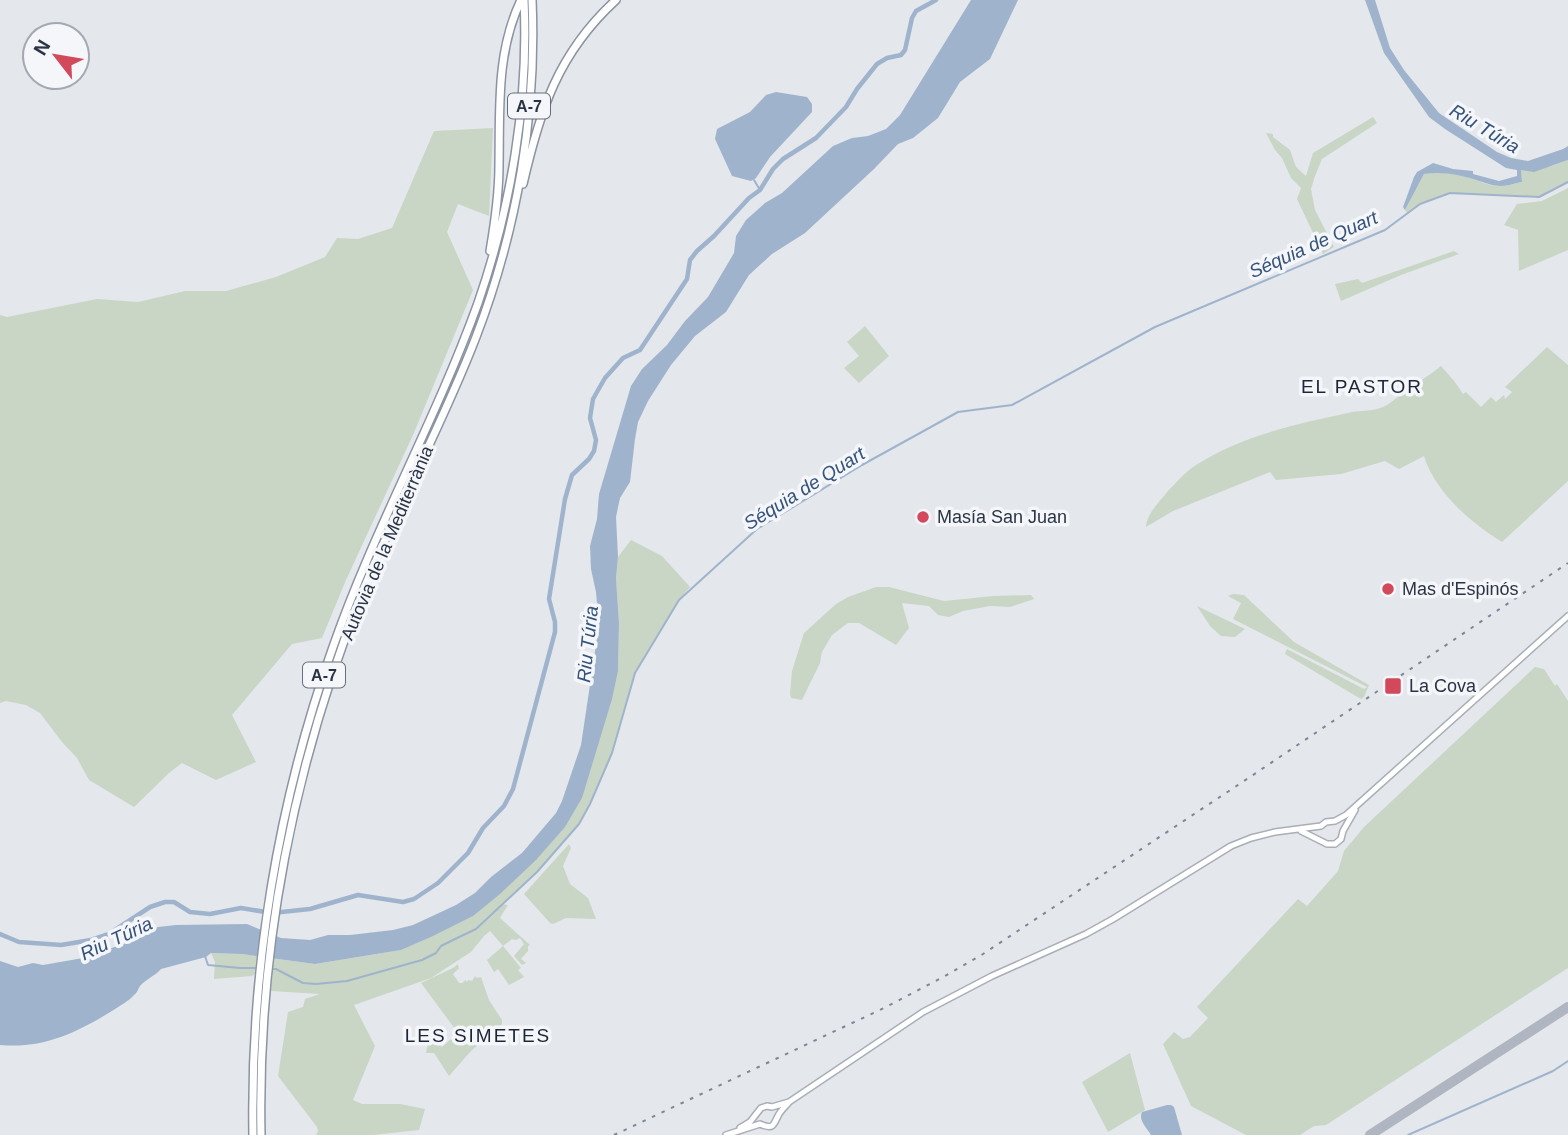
<svg xmlns="http://www.w3.org/2000/svg" width="1568" height="1135" font-family="Helvetica,sans-serif">
<style>
.green{fill:#c9d6c5}
.water{fill:#9fb4cc}
.lines{fill:none;stroke-linecap:round;stroke-linejoin:round}
.stream{stroke:#9fb4cc;stroke-width:2}
.canal{stroke:#9fb4cc;stroke-width:4.5}
.taxiway{stroke:#b0b6c1;stroke-width:10}
.secondary-casing{stroke:#a9aeb7;stroke-width:8}
.motorway-casing{stroke:#8b94a3;stroke-width:10}
.secondary{stroke:#fff;stroke-width:5}
.motorway{stroke:#fff;stroke-width:7}
.rail{stroke:#7d8696;stroke-width:2;stroke-dasharray:3.5 7;stroke-linecap:butt}
.poi-dot{fill:#d1495b;stroke:#f4f6f9;stroke-width:2.5}
.labels{text-anchor:middle;stroke-width:7;stroke-linejoin:round;paint-order:stroke}
.shield{fill:#f4f6f9;stroke:#676e7b;stroke-width:2}
.shield-label{font-size:16px;font-weight:bold;fill:#2b3445}
.poi-label{font-size:18px;fill:#2b3445;stroke:#f4f6f9;text-anchor:start}
.street-label{font-size:18px;fill:#2b3445;stroke:#f4f6f9}
.water-label{font-size:19px;font-style:italic;fill:#34527a;stroke:#f4f6f9}
.neighbourhood-label{font-size:19px;letter-spacing:2px;fill:#1d2536;stroke:#f4f6f9}
</style>
<rect width="100%" height="100%" fill="#e4e7ec"/>
<path class="green" d="M1373,117L1377,123L1322,159L1315,176L1311,189L1315,210L1334,247L1323,254L1297,199L1301,188L1291,178L1282,158L1275,150L1266,133L1273,134V137L1290,150L1296,167L1306,176L1313,153Z
M493,128L489,216L458,204L447,232L473,290L413,435L346,580L322,638L292,644L232,715L256,762L216,780L182,763L169,773L134,807L89,780L77,758L62,742L40,713L26,705L6,701L0,703V315L7,317L97,299L138,302L185,291H226L276,277L325,257L337,238L358,239L392,228L434,131Z
M1568,160V182L1539,197L1450,193L1420,204L1408,214L1405,210L1424,174C1438,171 1455,173 1468,177C1479,181 1489,186 1500,186C1508,186 1515,183 1522,182L1521,170L1552,166Z
M1568,188V250L1519,271L1518,230L1504,225L1517,204L1542,201Z
M1454,251L1459,254L1401,275L1341,301L1335,284L1358,279L1362,283Z
M865,326L889,356L859,383L844,368L859,356L847,342Z
M1547,347L1568,365V481L1502,542C1471,523 1435,492 1424,456L1399,469L1385,461L1341,474L1276,480L1270,472L1173,511L1146,527C1147,513 1160,501 1168,491C1177,482 1185,472 1196,465C1241,436 1296,424 1348,413C1358,410 1369,412 1380,408C1390,405 1397,397 1406,390C1418,382 1430,375 1441,366L1455,382L1463,394L1466,392L1481,407L1491,397L1496,402L1504,395L1505,399L1512,392L1505,387Z
M631,540L662,556L690,587L679,600L635,673L612,753L590,804L579,824L537,872L502,904L508,905L500,918L530,945L528,946V951L521,959L526,963L522,965L514,956L524,944L520,938L516,940L512,939L503,946L521,968L518,970L524,977L509,985L498,969L494,972L487,960L503,946L490,931L484,936L471,952L431,978L354,1005L375,1046L353,1100L362,1104H400L425,1109L419,1130L373,1135H316L318,1131L317,1127L278,1076L288,1012L303,1007L305,999L320,994L271,991L272,975L258,972L252,976L214,979L215,962L211,953L242,954L315,964L401,950L565,827L618,671L619,623L616,578L618,557Z
M876,587H889L944,601L993,596L1031,595L1034,599L1010,607L990,606L963,611L949,617L938,615L929,606L902,603L909,628L896,645L859,623H848L832,635L822,652L820,663L802,700L791,698L790,694L792,671L804,633L836,604L848,597Z
M1233,594L1244,595L1294,642L1369,685L1364,697L1361,699L1285,654L1287,649L1364,689L1367,687L1233,619L1241,603L1228,596Z
M1197,606L1245,629L1235,637L1221,636L1210,626Z
M1535,667L1544,669L1555,686L1557,684L1568,701V968L1326,1125L1314,1126L1300,1135H1246L1191,1106L1163,1044L1174,1032L1183,1039L1190,1037L1208,1018L1197,1007L1298,899L1307,906L1338,871L1344,851L1364,827Z
M569,844L571,848L563,866L570,884L588,898L596,919L566,918L553,924L550,923L524,894Z
M458,964L459,970L458,969L453,974L459,983H462L466,980V982L469,980L472,981L475,976L477,978L481,977L489,1000L502,1020V1024L471,1051L449,1076L434,1053H426L430,1033L442,1047L458,1033L421,983L453,968Z
M1130,1053L1145,1110L1108,1132L1082,1082Z"/>
<path class="water" d="M971,0H1018L990,59L960,82L938,118L913,138L898,144L874,169L805,233L772,254L749,275L726,312L695,336L671,365L648,401L638,422L635,439L630,482L620,498L616,517L618,557L616,578L619,623L618,671L612,699L582,798L565,827L536,860L500,894L473,916L433,936L401,950L315,964L242,954L211,953L206,957L161,969C155,976 146,979 140,986C138,989 137,993 134,995C128,1002 119,1006 112,1011C76,1033 43,1049 0,1045V961L18,967L33,963L43,965L83,958L123,944L158,927L176,925L247,924L281,938L310,940L328,935H350L393,930L413,925L456,905L475,893L491,877L522,853L556,813L562,801L581,745L597,638L598,615L596,592L591,569L590,546L597,519L599,494L631,386L642,369L667,345L685,321L708,297L734,253L736,236L746,220L765,203L782,193L833,146L852,138L868,136L886,129L900,115Z
M1365,0H1375L1390,48L1404,70L1439,113L1497,152L1511,158L1528,161L1563,149L1568,146V160L1534,172L1521,170L1522,182C1515,183 1508,186 1501,186C1492,186 1487,183 1479,181C1462,175 1442,171 1424,174L1405,210L1403,207L1414,177L1417,172L1433,163L1453,169L1473,171V174L1499,181L1517,176V170L1506,168L1445,129L1429,117L1384,53Z
M776,92L807,97L812,104V112L770,157L756,178L751,181L732,176L715,139L717,129L750,112L766,95Z
M1167,1105H1171L1174,1107L1182,1135H1151C1147,1128 1138,1120 1142,1112Z"/>
<g class="lines">
<path class="stream" d="M754,180L760,190
M205,956L208,965L240,968H259
M272,969H276L303,983L316,984L347,981L422,960L436,953L441,946L453,940L476,929L537,872L579,824L590,804L612,753L635,673L679,600L757,529L862,465L958,412L1012,405L1155,327L1385,230L1420,204L1450,193L1539,197L1568,182
M1408,1135L1553,1071L1568,1061"/>
<path class="canal" d="M0,934L19,942L61,945L91,940L109,934L150,907L165,902H174L190,912L210,914L241,908L272,913L310,909L358,895L403,902L414,899L438,883L468,853L483,828L504,806L513,789L555,632V622L549,599L565,499L572,475L589,459L594,451L596,440L590,418L593,399L605,378L623,358L640,350L687,279L690,260L697,251L714,236L749,198L760,190L773,169L783,159L816,138L846,107L857,89L877,64L887,58L901,55L905,50L912,18L916,11L936,0"/>
<path class="taxiway" d="M1370,1135L1568,1007"/>
<g class="secondary-casing">
<path id="secondary" d="M1301,831L1327,844H1335L1341,839L1343,831L1355,810
M740,1128L750,1122L761,1108L767,1106L772,1107L789,1102
M726,1135L760,1124C774,1130 773,1125 778,1116C780,1111 786,1106 789,1102L923,1012L992,976L1086,934L1113,919L1231,846L1251,838L1275,832L1321,826L1326,822L1335,821L1346,815L1568,616"/>
</g>
<g class="motorway-casing">
<path id="motorway" d="M523,184C540,110 558,53 616,0
M490,251C495,222 499,194 499,165C500,109 496,52 521,0
M253,1135C250,970 278,802 333,647C374,529 436,420 478,303C511,208 529,100 524,0
M261,1135C257,949 294,763 363,591C398,505 443,423 476,337C517,230 537,114 532,0"/>
</g>
<use href="#secondary" class="secondary"/>
<use href="#motorway" class="motorway"/>
<path class="rail" d="M614,1135L884,1008L945,976L983,954L1250,777L1568,563"/>
</g>
<g class="poi-dot">
<circle cx="923" cy="517" r="7"/>
<circle cx="1388" cy="589" r="7"/>
<rect x="1384" y="677" width="18" height="18" rx="3.5"/>
</g>
<g class="labels">
<g class="shield">
<rect x="508" y="93.5" width="42" height="25" rx="5"/>
<rect x="303" y="662.5" width="42" height="25" rx="5"/>
</g>
<g class="shield-label">
<text x="529" y="112">A-7</text>
<text x="324" y="681">A-7</text>
</g>
<g class="poi-label">
<text x="937" y="523">Masía San Juan</text>
<text x="1402" y="595">Mas d'Espinós</text>
<text x="1409" y="692">La Cova</text>
</g>
<g class="street-label">
<text transform="translate(387 543) rotate(-67)" y="6">Autovia de la Mediterrània</text>
</g>
<g class="water-label">
<text transform="translate(1485 128) rotate(31)" y="7">Riu Túria</text>
<text transform="translate(1313 244) rotate(-24)" y="7">Séquia de Quart</text>
<text transform="translate(804 488) rotate(-32)" y="7">Séquia de Quart</text>
<text transform="translate(587 644) rotate(-84)" y="7">Riu Túria</text>
<text transform="translate(116 938) rotate(-25)" y="7">Riu Túria</text>
</g>
<g class="neighbourhood-label">
<text x="1362" y="393">EL PASTOR</text>
<text x="478" y="1042">LES SIMETES</text>
</g>
</g>
<g transform="translate(56 56) rotate(301)"><circle r="33" fill="#f4f6f9" stroke="#a4a8b1" stroke-width="2"/>
<path d="M0-5L12 26L0 18L-12 26Z" fill="#d1495b"/>
<text y="-10" font-size="19" font-weight="bold" text-anchor="middle" fill="#2b3445">N</text>
</g>
</svg>
